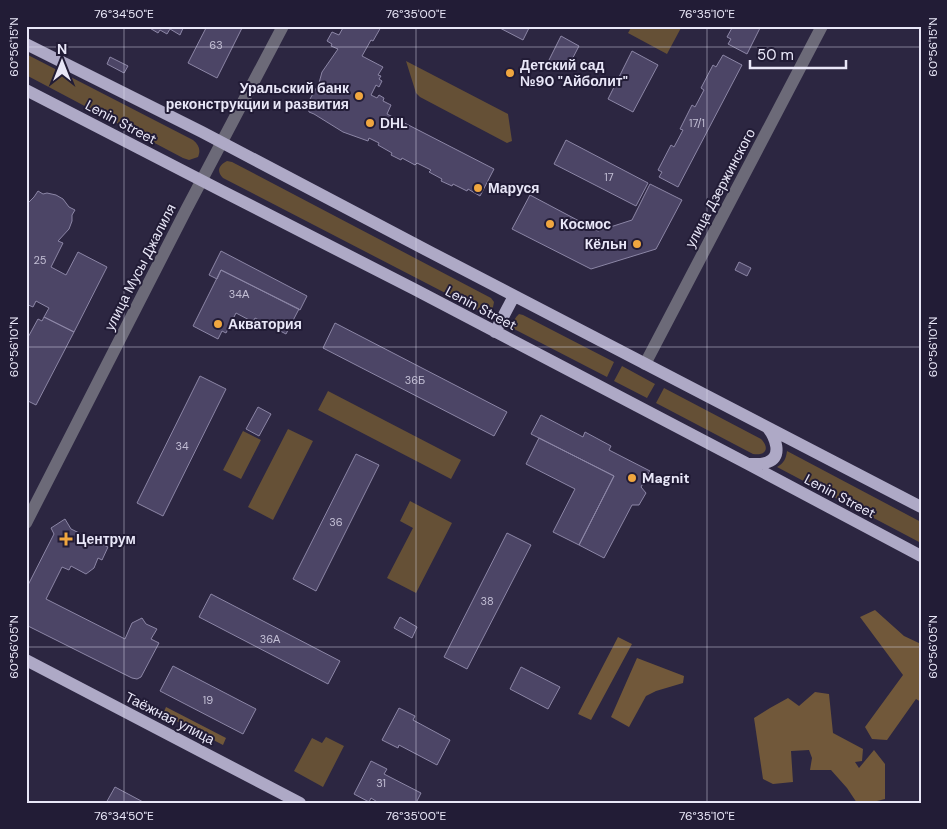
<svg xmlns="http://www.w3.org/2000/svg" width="947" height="829" font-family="'DM Sans',sans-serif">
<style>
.green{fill:#655036}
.forest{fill:#71583a}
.building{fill:#4c4566;stroke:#8c86a6}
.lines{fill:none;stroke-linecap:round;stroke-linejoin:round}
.minor{stroke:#6c6a78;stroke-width:12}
.major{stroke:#aea9c6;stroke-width:12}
.ticks{fill:none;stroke:#e9e7f8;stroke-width:1;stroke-opacity:0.45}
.poi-dot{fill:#f0a63f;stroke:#221c36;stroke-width:2}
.labels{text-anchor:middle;stroke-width:4;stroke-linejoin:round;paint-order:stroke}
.number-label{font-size:11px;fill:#c2bed4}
.poi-label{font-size:14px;font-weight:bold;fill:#e9e7f8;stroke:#221c36;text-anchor:start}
.street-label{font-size:14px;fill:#e9e7f8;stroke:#221c36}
.neatline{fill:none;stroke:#e9e7f8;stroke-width:2}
.ticks-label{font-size:12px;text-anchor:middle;fill:#e9e7f8}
</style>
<rect width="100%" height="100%" fill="#2c2641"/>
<path class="green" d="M632,26H682L667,54L628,33Z
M26,54L193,140C199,145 201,150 198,157L189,160L183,158L26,75Z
M406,61L508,114L512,141L507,143L420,97L416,93Z
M227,161L232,162L491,298L494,302L493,307L488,314L484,313L223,178C216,171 219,165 227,161Z
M519,314L523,315L614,362L607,377L514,329L512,326C513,321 515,318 519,314Z
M622,366L655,384L647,398L614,381Z
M664,388L761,439C770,448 766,456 753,454L656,403Z
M328,391L461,460L451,479L318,410Z
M288,429L313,441L273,520L248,507Z
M243,431L261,440L241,479L223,470Z
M787,451L921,522V543L777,467C784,463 786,459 787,451Z
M410,501L452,523L416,593L387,578L413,528L400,521Z
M326,737L344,746L323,787L294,771L312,738L322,743Z"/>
<path class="forest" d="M875,610L904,636L921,644V702L916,699L887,740L872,739L865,727L903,675L860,617Z
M618,637L632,644L591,720L578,714Z
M637,658L684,676L683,683L656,691L646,696L629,727L611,717Z
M815,692L829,694L833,733L863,749L862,761L855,762L859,768L874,750L885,764V799L869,803H857L847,788L831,770H810L812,758L809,750L791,751L793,782L773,784L763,779L754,718L770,708L788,698L799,706Z
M166,707L226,738L223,745L163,714Z"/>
<path class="building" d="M149,26H184L180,35L170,29L167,34L160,30L158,33L148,27Z
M207,26H243L217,78L188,63Z
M344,26L381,27L373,41L371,40L362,56L383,67L378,75L381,76L379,79L382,81L379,87L376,85L371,95L377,98L379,95L384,98L383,101L391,105L387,114L494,169L480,196L468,189L467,191L453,184L452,186L441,181L442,179L429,172L431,170L417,163L415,165L402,158L401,160L391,155L392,153L378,145L379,143L369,138L368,141L343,132L314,114L309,112L308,107L311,100L310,99L319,83L322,72L338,49L331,46L332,44L327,41L332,32L339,35Z
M496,26H530L523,40Z
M733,26H761L747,54L728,44L731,39L727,37Z
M561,36L579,46L566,71L548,62Z
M632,51L658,65L633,112L608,99Z
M723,55L742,65L678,187L659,177L662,172L658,170L671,145L674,147L683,130L680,129L692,105L695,107L704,90L701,88L713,65L716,67Z
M110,57L128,66L124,73L107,64Z
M566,140L648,183L636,206L554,164Z
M650,184L682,200L656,249L591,269L512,229L530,195L598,231L632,220Z
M38,191L43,194L47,193L56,195L63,199L69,207L75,210L72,215V221L69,229L58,241L63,243L51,267L66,275L78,252L107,267L74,332L44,317L49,308L36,301L33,307L26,304V239L27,237H26V205L34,197Z
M221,251L307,296L300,310L221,270L217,279L209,275Z
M739,262L751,268L747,276L735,270Z
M221,270L299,309L286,334L255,318L253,322L236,313L226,333L222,331L218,339L193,326Z
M44,317L74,332L36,405L26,400V341L38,319L42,321Z
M335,323L507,412L494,436L323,348Z
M200,376L226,389L163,516L137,503Z
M258,407L271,414L259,436L246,429Z
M541,415L583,437L585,432L611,446L609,450L650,471L641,487L646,493L639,505H632L604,558L579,545L614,476L531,434Z
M539,438L614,476L579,545L553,532L575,489L526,464Z
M356,454L379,465L316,591L293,579Z
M65,519L71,529L108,547L102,560L98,558L94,568L86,574L71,566L69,570L62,567L46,599L125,639L132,623L142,618L146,624L157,629L151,639L159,643L141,677L137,679L132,678L26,625V589L54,534L51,528Z
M507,533L531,545L467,669L444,657Z
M211,594L340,661L328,684L199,617Z
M400,617L417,627L412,638L394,628Z
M173,666L256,709L243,734L160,691Z
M521,667L560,687L548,709L510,689Z
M399,708L415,716L413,720L450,740L437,765L399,745L398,748L382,740Z
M371,761L387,769L384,774L421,793L416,803H379L371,798L369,802L354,794Z
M115,787L145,803H106Z"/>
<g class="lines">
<path class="minor" d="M645,364L822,26
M26,523L186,210L283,26"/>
<path class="major" d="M26,44L202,132L432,253L921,507
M26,90L222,191L414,289L748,464L921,556
M495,332L514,296
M748,464C755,464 762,465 768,462C783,456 775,437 768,428
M26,660L300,803"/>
</g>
<path class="ticks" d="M124,26V803M416,26V803M707,26V803M26,47H921M26,347H921M26,647H921"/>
<g class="poi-dot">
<circle cx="510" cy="73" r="5"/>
<circle cx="359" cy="96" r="5"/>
<circle cx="370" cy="123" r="5"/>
<circle cx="478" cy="188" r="5"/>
<circle cx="550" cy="224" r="5"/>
<circle cx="637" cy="244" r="5"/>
<circle cx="218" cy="324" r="5"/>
<circle cx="632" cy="478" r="5"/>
<path d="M63.5 531.5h5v5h5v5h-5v5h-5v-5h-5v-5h5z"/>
</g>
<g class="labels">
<g class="number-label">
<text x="216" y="49">63</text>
<text x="697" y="127">17/1</text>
<text x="609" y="181">17</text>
<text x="40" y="264">25</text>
<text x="239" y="298">34А</text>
<text x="415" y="384">36Б</text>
<text x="182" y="450">34</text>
<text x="336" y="526">36</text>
<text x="487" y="605">38</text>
<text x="270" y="643">36А</text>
<text x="208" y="704">19</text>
<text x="381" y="787">31</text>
</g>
<g class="poi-label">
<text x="520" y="70">Детский сад<tspan x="520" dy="16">№90 "Айболит"</tspan></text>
<text x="349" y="93" text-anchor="end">Уральский банк<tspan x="349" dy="16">реконструкции и развития</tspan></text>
<text x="380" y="128">DHL</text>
<text x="488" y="193">Маруся</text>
<text x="560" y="229">Космос</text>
<text x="627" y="249" text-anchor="end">Кёльн</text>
<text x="228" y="329">Акватория</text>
<text x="642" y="483">Magnit</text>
<text x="76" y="544">Центрум</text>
</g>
<g class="street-label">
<text transform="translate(121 122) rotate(28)" y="5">Lenin Street</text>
<text transform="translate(720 188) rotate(-62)" y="5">улица Дзержинского</text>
<text transform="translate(140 267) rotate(-63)" y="5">улица Мусы Джалиля</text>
<text transform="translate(481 308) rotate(28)" y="5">Lenin Street</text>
<text transform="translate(840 496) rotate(28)" y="5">Lenin Street</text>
<text transform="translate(170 718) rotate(27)" y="5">Таёжная улица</text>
</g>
</g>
<rect width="947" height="829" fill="none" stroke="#221c36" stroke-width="55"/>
<g transform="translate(62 62)" stroke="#221c36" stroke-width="4" paint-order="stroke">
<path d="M0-4L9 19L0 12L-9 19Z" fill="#e9e7f8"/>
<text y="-8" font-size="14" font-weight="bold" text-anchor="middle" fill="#e9e7f8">N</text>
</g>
<path d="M750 60v8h96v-8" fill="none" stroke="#e9e7f8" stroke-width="2.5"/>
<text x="757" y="60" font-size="15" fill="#e9e7f8" stroke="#221c36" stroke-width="4" paint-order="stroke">50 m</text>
<rect x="28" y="28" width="892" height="774" class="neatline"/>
<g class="ticks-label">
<text x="124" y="18">76°34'50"E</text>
<text x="416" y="18">76°35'00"E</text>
<text x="707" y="18">76°35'10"E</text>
<text transform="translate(14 47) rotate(-90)" y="4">60°56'15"N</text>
<text transform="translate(933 47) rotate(-90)" y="4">60°56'15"N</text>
<text transform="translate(14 347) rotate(-90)" y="4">60°56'10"N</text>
<text transform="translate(933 347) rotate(-90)" y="4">60°56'10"N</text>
<text transform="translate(14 647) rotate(-90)" y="4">60°56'05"N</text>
<text transform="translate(933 647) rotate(-90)" y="4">60°56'05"N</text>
<text x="124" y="820">76°34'50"E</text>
<text x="416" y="820">76°35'00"E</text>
<text x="707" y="820">76°35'10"E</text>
</g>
</svg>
